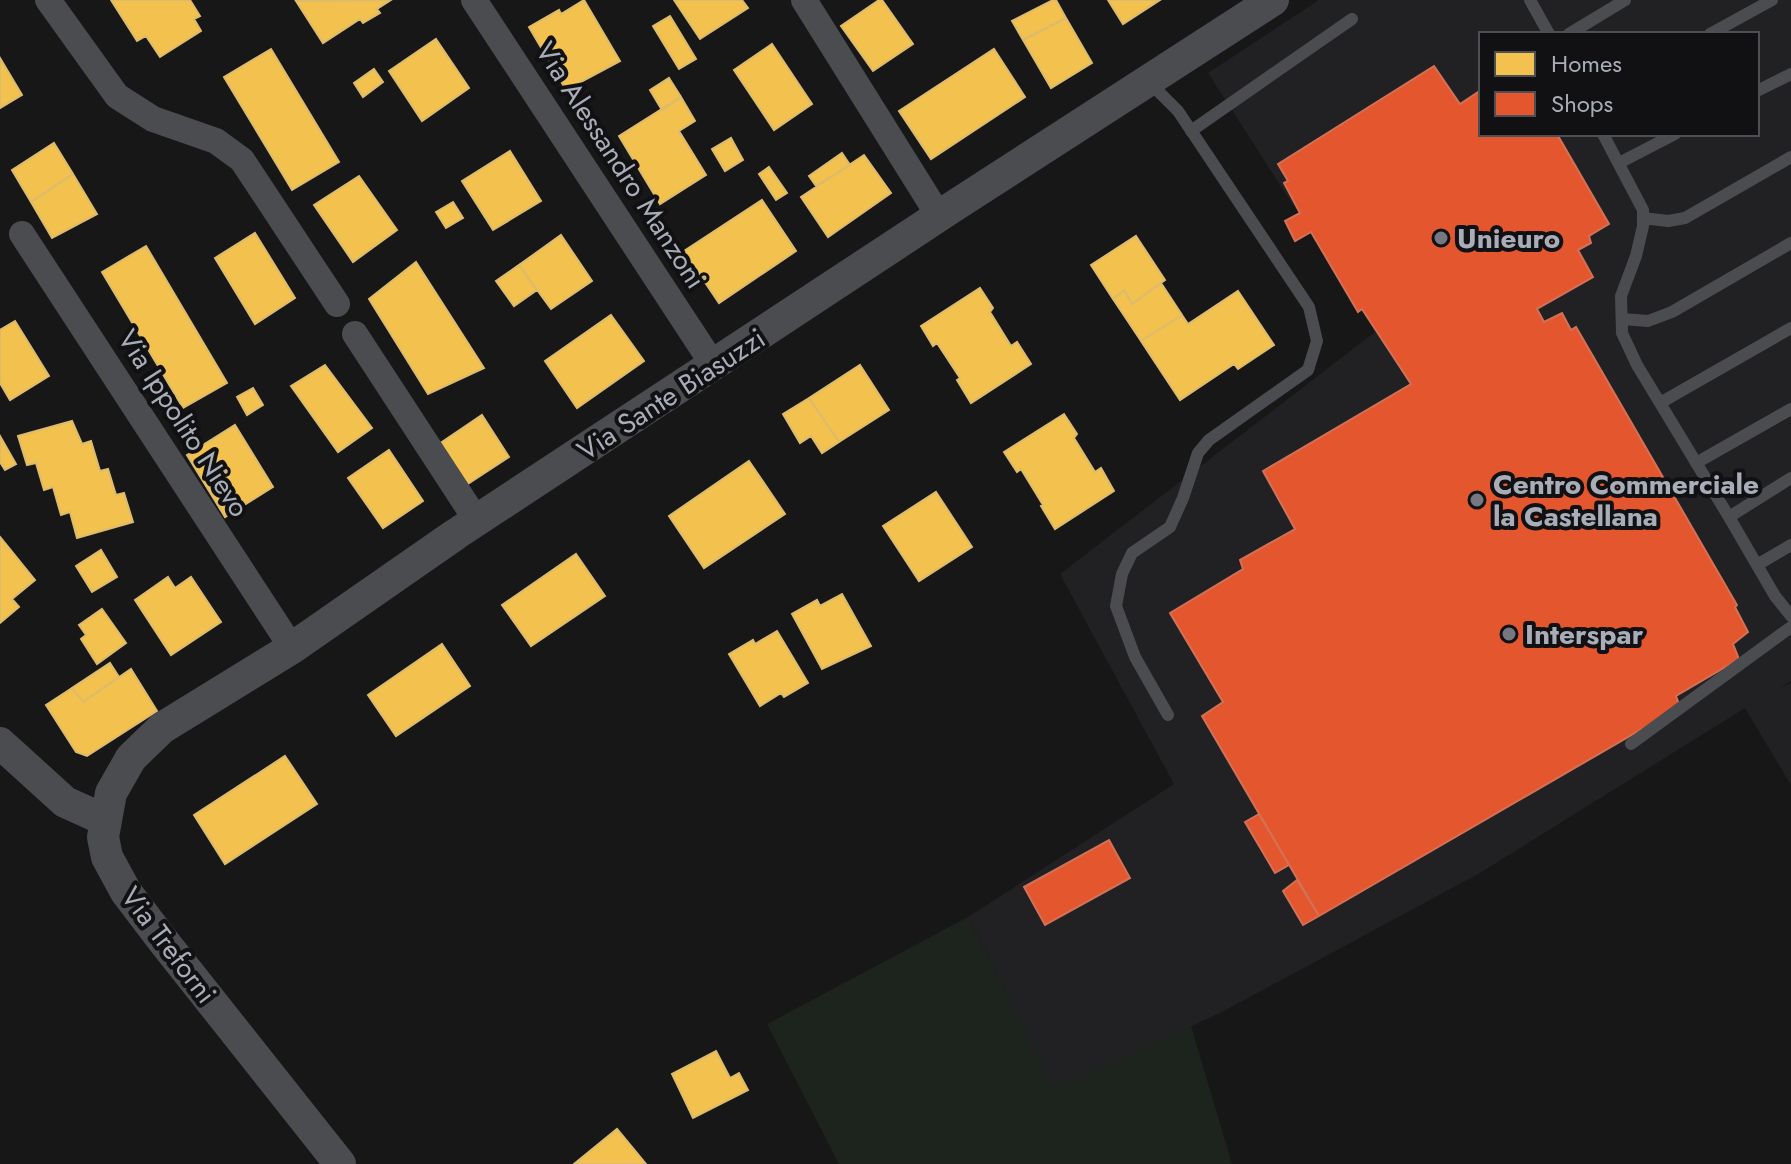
<svg xmlns="http://www.w3.org/2000/svg" width="1791" height="1164" font-family="Jost,sans-serif">
<style>
.built{fill:#212123;fill-rule:evenodd}
.green{fill:#1d241e}
.homes{fill:#f2c14e;stroke:#dcbb6e;stroke-width:2}
.shops{fill:#e4572e;stroke:#d27157;stroke-width:2}
.lines{fill:none;stroke-linecap:round;stroke-linejoin:round}
.service{stroke:#4b4c50;stroke-width:12}
.minor{stroke:#4b4c50;stroke-width:26}
.tertiary{stroke:#4b4c50;stroke-width:32}
.poi-dot{fill:#757880;stroke:#111113;stroke-width:3}
.labels{text-anchor:middle;stroke-width:8;stroke-linejoin:round;paint-order:stroke}
.street-label{font-size:28px;fill:#a8adb8;stroke:#111113}
.poi-label{font-size:28px;font-weight:bold;fill:#a8adb8;stroke:#111113;text-anchor:start}
</style>
<rect width="100%" height="100%" fill="#171717"/>
<path class="built" d="M1319,0H1791V681L1780,688L1791,683V785L1745,708L1480,873L1222,1012L1055,1089L968,917L1174,784L1060,574L1375,332L1208,73ZM1481,34H1757V134H1481Z"/>
<path class="green" d="M968,917L1055,1088L1191,1026L1232,1164H839L767,1024Z"/>
<path class="homes" d="M111,0H190L200,16L194,19L201,31L160,57L146,36L137,41Z
M391,0L377,9L380,13L363,23L360,19L323,43L296,1Z
M584,0L620,61L566,90L529,27L559,10L561,14Z
M674,0H742L748,8L700,39Z
M879,0H882L913,44L873,71L841,26Z
M1053,0H1056L1066,18L1023,40L1012,21Z
M1108,0H1160L1123,24Z
M670,16L696,59L679,69L653,26Z
M1066,18L1092,63L1051,88L1023,40Z
M436,39L469,88L422,121L389,71Z
M772,44L812,104L774,130L734,70Z
M271,49L339,162L292,190L224,77Z
M994,49L1025,97L931,159L899,111Z
M0,58L22,95L0,108Z
M374,69L383,82L363,97L354,83Z
M669,78L681,97L662,110L650,90Z
M681,97L695,121L679,131L706,175L660,204L619,136Z
M731,138L743,160L725,171L712,149Z
M54,143L73,174L31,202L12,170Z
M510,151L541,201L493,230L462,181Z
M842,153L850,165L816,186L809,176Z
M864,155L891,193L828,237L801,197Z
M769,167L787,193L776,200L759,174Z
M73,174L97,214L52,238L31,202Z
M359,176L397,230L353,262L314,205Z
M762,200L796,251L719,303L684,251Z
M453,202L463,218L446,228L436,212Z
M255,233L295,298L255,324L215,258Z
M561,235L592,281L551,309L519,265Z
M1136,236L1165,280L1132,304L1124,290L1113,299L1091,265Z
M146,246L227,383L183,408L102,272Z
M416,262L484,368L428,394L369,299Z
M519,265L537,290L514,306L496,281Z
M1161,283L1182,315L1141,341L1113,299L1124,290L1132,304Z
M980,288L993,308L990,312L1011,346L1017,342L1031,364L971,403L957,380L960,378L937,343L933,346L921,326Z
M1238,291L1274,345L1238,369L1234,364L1180,400L1141,341L1182,315L1188,324Z
M611,315L644,361L577,408L545,361Z
M15,321L49,376L10,400L0,383V330Z
M325,365L372,428L338,452L291,386Z
M860,365L889,410L839,442L809,398Z
M253,388L263,405L247,415L237,397Z
M809,398L839,442L822,453L811,436L800,443L783,414Z
M1064,414L1077,434L1074,438L1095,472L1101,468L1114,491L1055,529L1041,506L1043,505L1021,469L1017,472L1004,452Z
M482,415L509,457L466,485L439,444Z
M72,421L82,444L91,441L100,471L108,469L116,495L124,493L133,522L77,538L70,512L61,515L53,487L44,490L36,463L27,465L18,436Z
M235,425L273,487L225,517L187,455Z
M0,436L16,464L5,470L0,462Z
M389,450L423,501L383,528L348,478Z
M749,461L785,514L704,568L669,516Z
M936,492L972,547L919,581L883,526Z
M0,537L35,580L12,599L19,607L0,623Z
M101,550L117,577L92,592L76,566Z
M576,554L605,596L531,646L502,605Z
M168,577L175,588L191,577L221,622L171,655L135,600Z
M842,594L871,646L822,669L792,614L817,600L820,606Z
M102,609L126,643L97,664L81,639L86,635L79,625Z
M777,631L808,683L784,697L781,693L760,706L729,654L753,640L755,644Z
M442,644L470,686L396,736L368,695Z
M110,663L119,677L83,702L72,688Z
M131,669L157,711L87,756L76,752L46,705L72,688L83,702Z
M285,756L317,804L225,864L194,815Z
M716,1051L730,1078L739,1073L748,1090L693,1118L672,1074Z
M617,1129L646,1164H574Z"/>
<path class="shops" d="M1434,66L1460,104L1481,90V134H1557L1609,224L1589,236L1591,243L1578,250L1593,277L1537,309L1544,322L1562,313L1571,330L1576,327L1737,605L1735,607L1748,632L1733,644L1739,659L1676,696L1680,707L1319,916L1202,716L1223,702L1170,613L1243,569L1240,560L1295,529L1263,471L1411,384L1362,309L1358,312L1311,232L1295,241L1285,221L1300,213L1284,183L1288,181L1278,164Z
M1259,814L1289,865L1275,873L1245,822Z
M1109,840L1130,878L1045,925L1024,887Z
M1297,880L1319,916L1303,925L1283,891Z"/>
<g class="lines">
<path class="service" d="M1530,0L1549,34
M1569,34L1625,0
M1710,34L1772,0
M1148,81L1178,111L1309,307L1317,341L1308,370L1209,440L1198,453L1183,498L1170,527L1132,553L1122,574L1116,606L1135,657L1168,715
M1757,91L1791,74
M1191,131L1352,19
M1603,134L1643,210V226L1636,256L1621,296L1622,333L1637,365L1729,517L1791,478
M1619,163L1675,134
M1643,218L1668,221L1685,218L1791,157
M1622,319L1648,321L1672,312L1791,243
M1660,403L1791,328
M1696,463L1791,409
M1729,517L1775,596L1791,616
M1757,565L1791,545
M1631,744L1791,627"/>
<path class="minor" d="M48,0L117,96L153,119L216,141L242,160L337,304
M474,0L714,366
M804,0L939,216
M22,234L292,648
M355,334L477,521"/>
<path class="tertiary" d="M0,743L65,802L105,820
M340,1164L164,942L126,892L107,857L103,837L111,793L131,758L162,728L292,648L456,534L951,208L1273,0"/>
</g>
<g class="poi-dot">
<circle cx="1441" cy="238" r="8"/>
<circle cx="1477" cy="500" r="8"/>
<circle cx="1509" cy="634" r="8"/>
</g>
<g class="labels">
<g class="street-label">
<text transform="translate(621 165) rotate(57)" y="10">Via Alessandro Manzoni</text>
<text transform="translate(671 394) rotate(-33)" y="10">Via Sante Biasuzzi</text>
<text transform="translate(184 423) rotate(57)" y="10">Via Ippolito Nievo</text>
<text transform="translate(169 945) rotate(53)" y="10">Via Treforni</text>
</g>
<g class="poi-label">
<text x="1457" y="248">Unieuro</text>
<text x="1493" y="494">Centro Commerciale<tspan x="1493" dy="32">la Castellana</tspan></text>
<text x="1525" y="644">Interspar</text>
</g>
</g>
<rect x="1479" y="32" width="280" height="104" fill="#111113" stroke="#4d4f55" stroke-width="2"/>
<rect x="1495" y="52" width="40" height="24" fill="#f2c14e" stroke="#4d4f55" stroke-width="2"/>
<text x="1551" y="72" font-size="24" fill="#a8adb8">Homes</text>
<rect x="1495" y="92" width="40" height="24" fill="#e4572e" stroke="#4d4f55" stroke-width="2"/>
<text x="1551" y="112" font-size="24" fill="#a8adb8">Shops</text>
</svg>
